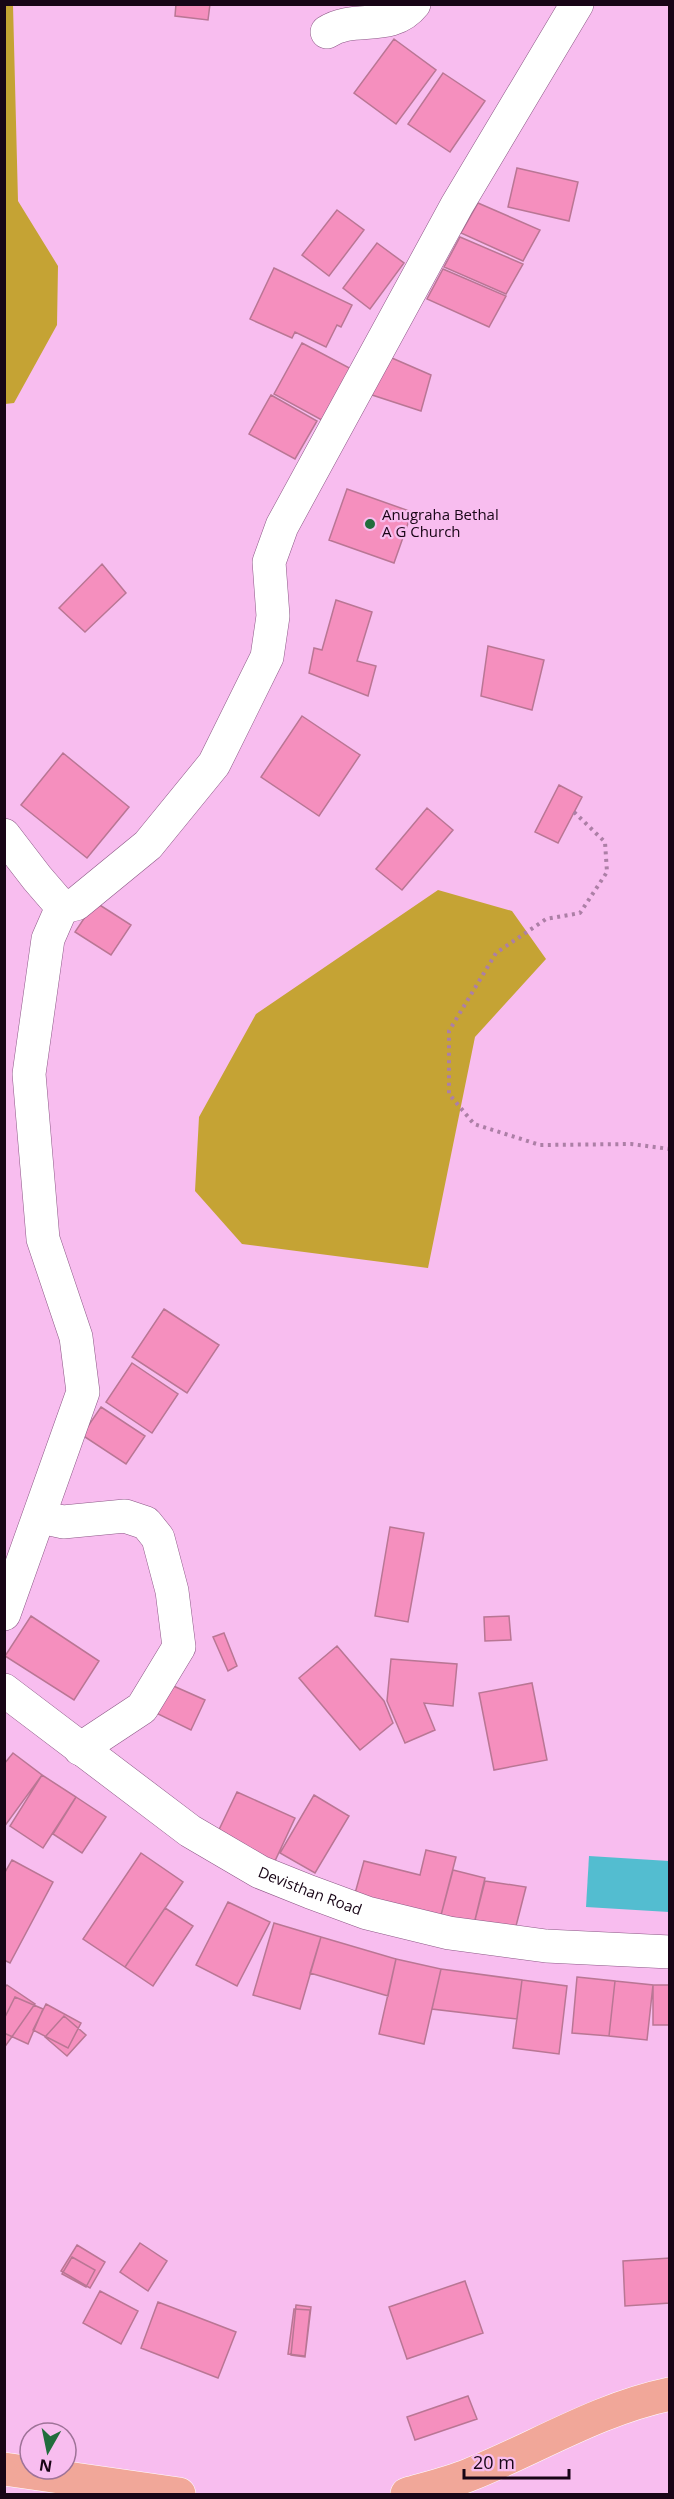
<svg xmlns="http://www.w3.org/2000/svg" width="674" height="2499" font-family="'Open Sans',sans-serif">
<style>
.green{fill:#c5a334}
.water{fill:#53bdd0}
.building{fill:#f58fbe;stroke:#b97694;stroke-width:1.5}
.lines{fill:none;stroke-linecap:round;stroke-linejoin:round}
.minor-casing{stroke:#8c5886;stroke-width:34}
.highway-casing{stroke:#fff;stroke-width:34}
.path{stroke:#ac7fa6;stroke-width:4;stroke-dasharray:3 4.5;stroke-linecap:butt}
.minor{stroke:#fff;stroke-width:33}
.highway{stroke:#f1a799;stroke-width:33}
.poi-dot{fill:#216d3c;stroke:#f8bdef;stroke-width:2}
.labels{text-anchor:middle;stroke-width:4.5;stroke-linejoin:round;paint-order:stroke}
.poi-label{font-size:15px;fill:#180516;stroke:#f8bdef;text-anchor:start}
.street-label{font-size:15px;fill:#180516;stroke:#f8bdef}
</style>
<rect width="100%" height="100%" fill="#f8bdef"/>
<path class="green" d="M13,5L18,201L58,266L57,325L14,403L5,404L4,267L6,266L4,5Z
M438,890L512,911L546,959L475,1037L428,1268L242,1244L195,1191L199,1117L256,1014Z"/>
<path class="water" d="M589,1856L669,1861V1912L586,1907Z"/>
<path class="building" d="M176,4H210L208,20L175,16Z
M394,39L436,70L396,124L354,93Z
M443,73L485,101L450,152L408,124Z
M517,168L578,182L569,221L508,207Z
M478,203L540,230L523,261L461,233Z
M337,210L364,230L329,276L302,255Z
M460,237L523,264L506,294L444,267Z
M377,243L404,263L370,309L343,288Z
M274,268L352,305L341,327L337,325L326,347L295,332L292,338L250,319Z
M443,269L506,296L489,327L427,299Z
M302,343L357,372L329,424L274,394Z
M385,355L431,375L421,411L366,393Z
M271,395L317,421L295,459L249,434Z
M347,489L412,512L394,563L329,540Z
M102,564L126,593L85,632L59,608Z
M336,600L372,612L357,661L376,666L368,696L309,673L314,648L322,650Z
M488,646L544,660L532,710L481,696Z
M302,716L360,755L319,816L261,777Z
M63,753L129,807L87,858L21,805Z
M559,785L582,797L558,843L535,832Z
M427,808L453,830L402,890L376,869Z
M95,902L131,925L111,955L75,932Z
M164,1309L219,1345L187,1393L132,1357Z
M132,1363L178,1394L152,1433L106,1402Z
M101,1407L145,1436L126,1464L82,1435Z
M390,1527L424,1533L408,1622L375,1616Z
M31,1616L99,1661L74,1700L5,1656Z
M509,1616L511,1640L485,1641L484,1617Z
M224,1633L237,1666L228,1671L213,1637Z
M337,1646L384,1701L393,1723L360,1750L299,1678Z
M391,1659L457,1664L453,1706L424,1703L435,1730L405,1743L387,1701Z
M532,1683L547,1760L494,1770L479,1693Z
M169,1684L205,1700L191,1730L156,1713Z
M13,1753L42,1775L4,1827V1764Z
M42,1775L76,1797L43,1848L10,1826Z
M237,1792L295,1818L274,1863L216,1836Z
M314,1795L349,1816L315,1873L280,1853Z
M76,1797L106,1817L82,1853L53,1834Z
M426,1850L456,1857L440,1919L354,1897L364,1861L420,1875Z
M141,1853L183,1882L125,1967L83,1939Z
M12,1860L53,1882L10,1963L4,1960V1874Z
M453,1870L485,1878L474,1924L440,1919Z
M485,1881L526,1887L515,1930L474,1924Z
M228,1902L270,1922L237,1986L196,1965Z
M165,1908L193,1926L153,1986L125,1967Z
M274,1923L321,1937L300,2009L253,1995Z
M321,1937L396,1959L388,1996L310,1973Z
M396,1959L441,1969L424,2044L379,2034Z
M441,1969L522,1980L517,2019L432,2009Z
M577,1977L615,1981L609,2036L572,2033Z
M522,1980L567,1986L559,2054L513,2048Z
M615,1981L653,1985L647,2040L609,2036Z
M7,1985L35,2004L4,2048V1988Z
M653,1985H670V2025H653Z
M15,1997L43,2009L28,2044L4,2033V2019Z
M46,2004L81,2023L68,2048L33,2030Z
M64,2016L86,2035L67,2056L45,2037Z
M140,2243L167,2261L148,2291L120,2272Z
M77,2245L105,2262L90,2288L61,2271Z
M72,2257L95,2270L86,2287L62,2274Z
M670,2258V2303L625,2306L623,2261Z
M465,2281L483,2333L407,2359L389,2307Z
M100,2291L138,2311L121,2344L83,2323Z
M158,2302L236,2332L218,2378L141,2348Z
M296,2305L311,2307L305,2357L291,2355Z
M294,2309L310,2310L305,2356L288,2354Z
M468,2396L477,2419L415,2440L407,2417Z"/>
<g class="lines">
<g class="minor-casing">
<g id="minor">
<path d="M327,32C354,14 391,33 414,4"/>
<path d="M4,835L37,878L62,907L48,939L29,1074L43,1239L76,1337L83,1392L4,1614"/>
<path d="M62,907L76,904L148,845L214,764L267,657L273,616L269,562L282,526L457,205L577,4"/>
<path d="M40,1517L63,1522L125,1516L146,1523L158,1538L172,1591L179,1647L142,1708L80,1749"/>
<path id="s1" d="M4,1690L190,1831L260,1872L310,1892L367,1913L449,1933L546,1946L670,1952"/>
</g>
</g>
<g class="highway-casing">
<path id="highway" d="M4,2469L179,2494
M407,2494C428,2488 449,2483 469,2475C536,2448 598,2409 670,2394"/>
</g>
<path class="path" d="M574,812L605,842L607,872L580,913L546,919L496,953L449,1031V1094L474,1124L540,1145L631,1144L670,1149"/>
<use href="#minor" class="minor"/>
<use href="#highway" class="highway"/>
</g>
<circle class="poi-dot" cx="370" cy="524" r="6"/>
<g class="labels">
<g class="poi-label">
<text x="382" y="520">Anugraha Bethal<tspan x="382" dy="17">A G Church</tspan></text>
</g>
<g class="street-label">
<text dy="5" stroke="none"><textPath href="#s1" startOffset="368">Devisthan Road</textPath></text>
</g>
</g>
<rect width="674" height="2499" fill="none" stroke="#180516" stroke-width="12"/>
<g transform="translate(48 2451) rotate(189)"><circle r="28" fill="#f8bdef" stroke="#9e7398" stroke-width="1.5"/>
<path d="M0-4.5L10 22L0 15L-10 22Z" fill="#216d3c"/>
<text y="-9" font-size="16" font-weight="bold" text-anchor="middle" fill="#180516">N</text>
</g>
<path d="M464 2469v9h105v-9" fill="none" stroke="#180516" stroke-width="3"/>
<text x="473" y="2469" font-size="18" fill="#180516" stroke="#f8bdef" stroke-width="4.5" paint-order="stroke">20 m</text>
</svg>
